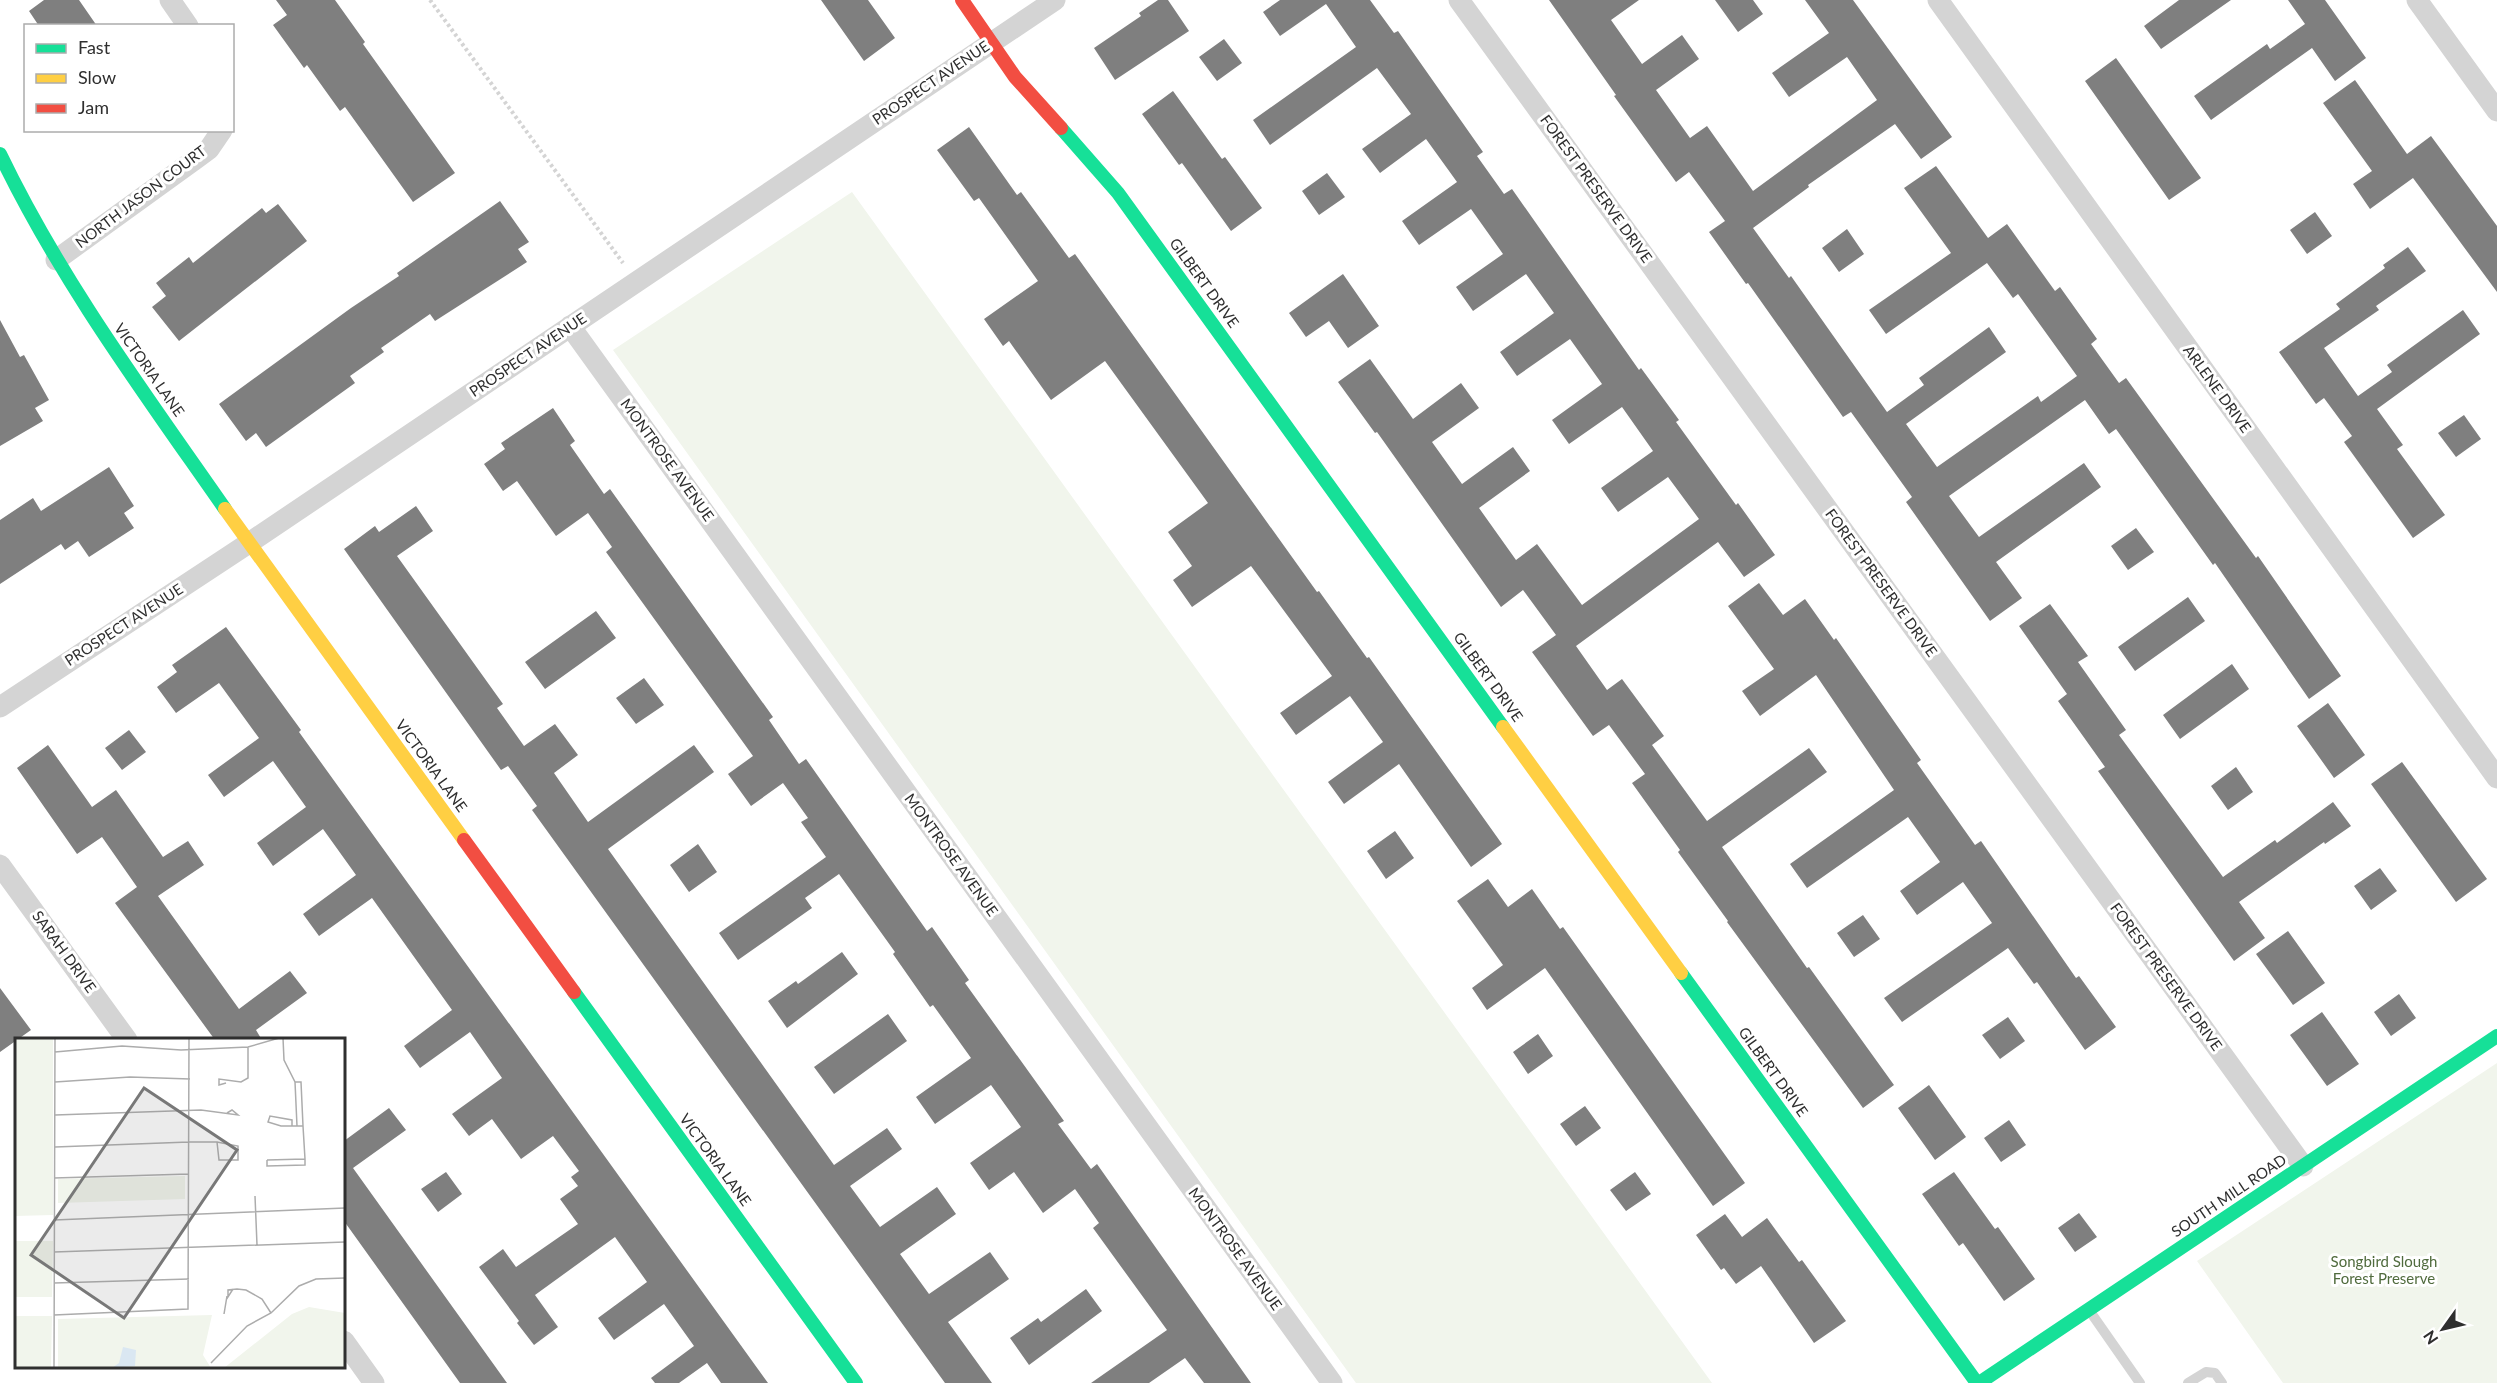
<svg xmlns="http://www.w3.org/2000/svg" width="2497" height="1383" font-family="Lato,sans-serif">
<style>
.green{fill:#f1f5ec}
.building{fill:#7f7f7f}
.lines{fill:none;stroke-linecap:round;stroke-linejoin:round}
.path{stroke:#d4d4d4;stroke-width:4;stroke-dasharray:3 3;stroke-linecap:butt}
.lane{stroke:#d4d4d4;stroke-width:10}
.street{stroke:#d4d4d4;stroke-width:21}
.fast{stroke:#16e098;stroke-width:14}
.slow{stroke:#ffcf43;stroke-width:14}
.jam{stroke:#f24e42;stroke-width:14}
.labels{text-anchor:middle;stroke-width:6;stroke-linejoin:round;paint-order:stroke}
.street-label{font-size:15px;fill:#2f2f2f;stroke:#fff}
.park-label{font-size:15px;fill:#506b3d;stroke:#fff}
.inset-road{fill:none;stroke:#acacac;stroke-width:1.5}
.view{fill:#787878;fill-opacity:0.15;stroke:#787878;stroke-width:3}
.inset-edge{fill:none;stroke:#2f2f2f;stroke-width:3}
</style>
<rect width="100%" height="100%" fill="#fff"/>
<path class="green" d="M852,192L1712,1383H1356L613,350Z
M2497,1063V1383H2283L2197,1261Z"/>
<path class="building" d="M44,0H79L97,26H39L29,11Z
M276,0H335L365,42L363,44L455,173L413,202L345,107L340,111L307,65L304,68L273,25L287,15Z
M821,0H868L895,38L864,61Z
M1158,0H1168L1189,31L1115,80L1094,48L1141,16L1139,13Z
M1280,0H1370L1394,33L1398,31L1483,152L1477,156L1504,194L1512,189L1639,370L1641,368L1679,420L1676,422L1736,505L1738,503L1775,555L1744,577L1718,542L1576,646L1607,690L1622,679L1664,736L1652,745L1707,821L1809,748L1827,772L1722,847L1807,968L1809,967L1894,1085L1863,1108L1727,922L1728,921L1678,852L1680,850L1632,783L1645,774L1609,725L1593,736L1532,652L1556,635L1523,590L1501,607L1377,432L1375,433L1338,382L1370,359L1413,419L1461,383L1479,408L1432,442L1462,484L1513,447L1530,471L1479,508L1516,560L1537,544L1582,605L1699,519L1668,477L1618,512L1601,488L1653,451L1622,407L1569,444L1552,420L1602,384L1570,339L1517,376L1500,352L1554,313L1526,274L1473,311L1456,287L1503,254L1471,209L1419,245L1402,221L1457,182L1426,139L1380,173L1362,149L1411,114L1377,68L1270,145L1253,120L1356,47L1326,4L1280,36L1263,12Z
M1549,0H1639L1611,20L1642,64L1682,35L1699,59L1656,90L1690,138L1707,126L1753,191L1877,100L1847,57L1789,97L1772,73L1829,33L1805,0H1853L1952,137L1921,159L1895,124L1808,185L1809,187L1753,228L1789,278L1791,276L1887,412L1924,385L1919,378L1989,327L2006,352L1906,424L1937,467L2038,396L2041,402L2077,376L2018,294L2013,298L1987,263L1886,334L1869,310L1951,253L1904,188L1936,166L1988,238L2007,224L2055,291L2060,287L2097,339L2091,344L2119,383L2126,378L2256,558L2258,556L2341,676L2309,699L2215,563L2213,565L2116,429L2109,434L2085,400L1949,496L1979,537L2084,463L2101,487L1996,562L2022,598L1990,621L1906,502L1912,497L1851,412L1843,417L1748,283L1746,284L1709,232L1725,221L1689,172L1676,182L1614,96L1616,95Z
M1715,0H1753L1763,14L1738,32Z
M2179,0H2231L2161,49L2144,26Z
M2288,0H2325L2366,58L2335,81L2312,48L2211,120L2194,96L2267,44L2270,49L2305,24Z
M1224,39L1242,63L1217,81L1199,57Z
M2116,58L2201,178L2169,200L2085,81Z
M2355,80L2407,154L2431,136L2497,226V292L2413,178L2370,209L2353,184L2372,171L2323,103Z
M1173,91L1222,159L1225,157L1262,208L1231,231L1182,163L1179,165L1142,114Z
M969,127L1017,195L1021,192L1069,258L1075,254L1317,592L1319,591L1367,658L1369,657L1502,844L1471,867L1399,764L1344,804L1328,782L1383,742L1350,696L1296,735L1280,713L1332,676L1251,566L1192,607L1173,580L1192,566L1168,532L1208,503L1105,361L1051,400L1009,341L1003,346L984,319L1038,281L979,198L974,201L937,150Z
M1327,173L1345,197L1319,215L1302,191Z
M500,201L529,242L518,249L527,262L435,321L430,314L381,348L384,352L350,376L355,383L266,447L256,433L246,441L219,404L351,308L399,276L397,273Z
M278,204L307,241L179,341L152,307L166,296L156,283L189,257L193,263L262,208L266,213Z
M2315,212L2332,236L2307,254L2290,230Z
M1847,229L1864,254L1839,272L1822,248Z
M2408,247L2426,271L2376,306L2379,310L2324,348L2358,396L2392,372L2387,365L2463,310L2480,334L2377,409L2403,445L2397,449L2445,515L2413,538L2344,442L2352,436L2324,398L2316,404L2279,352L2340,309L2336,304L2385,268L2383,265Z
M1343,274L1379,326L1348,348L1329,321L1306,337L1289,313Z
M0,320L20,357L24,355L49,400L35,408L43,421L0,446Z
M553,408L575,441L570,445L604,494L610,489L773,717L769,720L799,764L806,759L927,931L932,927L969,980L965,983L1064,1121L1058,1124L1091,1169L1097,1164L1251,1383H1204L1185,1358L1149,1383H1091L1167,1330L1093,1228L1099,1223L1075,1189L1043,1213L1014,1172L989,1190L970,1163L1021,1127L991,1085L935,1124L916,1097L971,1058L933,1005L930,1007L893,954L895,952L839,874L805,898L812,908L738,960L719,933L826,857L801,822L808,818L783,783L751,806L728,774L753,756L606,552L612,547L588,513L556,536L517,481L503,491L484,464L505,449L501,443Z
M2464,415L2481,439L2456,457L2438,433Z
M109,467L134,506L124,513L134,528L89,557L78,541L65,550L61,544L0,584V520L33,498L41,511Z
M416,506L433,531L397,556L503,704L497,708L524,746L555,724L578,755L554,773L588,822L694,745L714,772L608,849L834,1165L887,1128L902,1149L850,1186L880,1227L937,1187L956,1214L900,1254L929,1294L990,1252L1009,1279L948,1322L992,1383H945L532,810L537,806L508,766L501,770L344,549L375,526L379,532Z
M2136,528L2154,552L2128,570L2111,546Z
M1759,583L1783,615L1805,599L1834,640L1836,638L1921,760L1917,763L1975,845L1981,841L2076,978L2079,976L2116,1027L2085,1050L2037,982L2034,984L2008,948L1902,1022L1884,998L1992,923L1963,882L1917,915L1900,891L1940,862L1908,817L1807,888L1790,864L1894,790L1816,675L1760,716L1742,691L1774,669L1728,606Z
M2188,597L2205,621L2135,671L2118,647Z
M2050,604L2088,656L2078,662L2126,730L2119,735L2223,877L2275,840L2277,843L2333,802L2351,826L2325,844L2324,842L2239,902L2265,938L2234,961L2098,771L2105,767L2058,701L2067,694L2019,626Z
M596,611L616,638L545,689L525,662Z
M226,627L301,730L299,732L768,1383H721L707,1363L679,1383H655L651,1378L694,1346L664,1304L614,1340L598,1318L647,1282L615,1237L535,1295L558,1327L534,1345L517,1323L519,1321L479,1267L503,1249L516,1267L578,1224L560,1199L578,1186L571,1177L579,1171L553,1136L521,1159L492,1119L469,1136L452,1114L502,1078L470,1032L420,1068L404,1046L452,1010L372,898L319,936L303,914L356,875L323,829L273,866L257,843L306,807L273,761L224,797L208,775L259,738L219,683L176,713L157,687L177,672L172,665Z
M2232,664L2249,689L2180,739L2163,715Z
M644,678L664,705L636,724L616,698Z
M2328,703L2365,755L2334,778L2297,726Z
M129,730L146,752L122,770L105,748Z
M48,745L92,807L116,790L163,857L188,841L204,865L158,896L239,1009L290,971L307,993L256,1030L262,1040H215L115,903L137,887L102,837L77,854L17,768Z
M2402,762L2487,879L2456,902L2371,784Z
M2236,767L2253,792L2228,810L2211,786Z
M1395,831L1414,858L1386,879L1367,851Z
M698,844L717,872L689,892L670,865Z
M2380,868L2397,891L2371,910L2354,886Z
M1488,879L1508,907L1532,889L1560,929L1563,927L1745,1183L1713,1206L1545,968L1487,1010L1472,988L1503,965L1457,901Z
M1863,915L1880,939L1854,957L1837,933Z
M2288,931L2325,983L2293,1005L2256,954Z
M842,952L858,974L787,1028L768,1001L796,981L798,984Z
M0,988L31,1030L0,1052Z
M2399,994L2416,1018L2391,1036L2374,1012Z
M2322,1012L2359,1064L2327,1086L2290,1035Z
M888,1014L907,1041L834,1094L814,1067Z
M2008,1017L2025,1041L2000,1059L1982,1035Z
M1538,1034L1553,1056L1528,1074L1513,1052Z
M1929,1085L1966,1137L1935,1160L1898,1108Z
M1585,1106L1601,1128L1576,1146L1560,1124Z
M389,1108L406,1130L353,1168L507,1383H460L344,1221V1141Z
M2009,1120L2026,1145L2001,1162L1984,1138Z
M446,1172L462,1194L438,1212L421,1189Z
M1635,1172L1651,1194L1626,1211L1610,1190Z
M1954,1172L1995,1229L1998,1227L2035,1279L2004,1301L1963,1243L1959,1246L1922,1194Z
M2079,1213L2097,1237L2075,1252L2058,1228Z
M1725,1214L1742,1237L1767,1218L1799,1262L1802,1260L1846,1321L1814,1343L1761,1266L1736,1284L1724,1268L1721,1270L1696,1235Z
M1086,1289L1102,1311L1029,1365L1010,1338L1038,1318L1041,1322Z"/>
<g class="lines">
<path class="path" d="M430,0L623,263"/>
<path class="lane" d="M2089,1310L2140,1383
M2188,1383L2206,1372L2215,1373L2222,1383"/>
<path class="street" d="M170,0L188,26
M1459,0L2303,1166
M1938,0L2497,778
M2417,0L2497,111
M56,260L197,158L209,149L222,130
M570,326L1332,1383
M0,707L249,543L1055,0
M0,865L127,1040
M344,1341L374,1383"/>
<path class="fast" d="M1061,128L1118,193L1503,727
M0,154C61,281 145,394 225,509
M1681,973L1977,1383
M574,992L856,1383
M1979,1383L2497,1036"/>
<path class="slow" d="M225,509L464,840
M1503,727L1681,973"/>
<path class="jam" d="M962,0L1015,77L1061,128
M464,840L574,992"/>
</g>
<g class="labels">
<g class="street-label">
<text transform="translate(931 83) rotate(-34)" y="5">PROSPECT AVENUE</text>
<text transform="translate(1596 189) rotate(54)" y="5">FOREST PRESERVE DRIVE</text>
<text transform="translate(141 197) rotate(-37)" y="5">NORTH JASON COURT</text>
<text transform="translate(1204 283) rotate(54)" y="5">GILBERT DRIVE</text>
<text transform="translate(528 355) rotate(-34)" y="5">PROSPECT AVENUE</text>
<text transform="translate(149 370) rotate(55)" y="5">VICTORIA LANE</text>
<text transform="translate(2217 389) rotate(54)" y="5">ARLENE DRIVE</text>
<text transform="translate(667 460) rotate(54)" y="5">MONTROSE AVENUE</text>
<text transform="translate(1881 583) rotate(54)" y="5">FOREST PRESERVE DRIVE</text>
<text transform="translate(124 625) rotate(-33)" y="5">PROSPECT AVENUE</text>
<text transform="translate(1488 677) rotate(54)" y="5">GILBERT DRIVE</text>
<text transform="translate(431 766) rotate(54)" y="5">VICTORIA LANE</text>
<text transform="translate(951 855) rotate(54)" y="5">MONTROSE AVENUE</text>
<text transform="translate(64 952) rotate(54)" y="5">SARAH DRIVE</text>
<text transform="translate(2166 977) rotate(54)" y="5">FOREST PRESERVE DRIVE</text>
<text transform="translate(1773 1072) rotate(54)" y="5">GILBERT DRIVE</text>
<text transform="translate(715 1160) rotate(54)" y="5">VICTORIA LANE</text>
<text transform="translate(2229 1196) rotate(-34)" y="5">SOUTH MILL ROAD</text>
<text transform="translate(1235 1249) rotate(54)" y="5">MONTROSE AVENUE</text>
</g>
<g class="park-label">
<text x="2384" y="1267">Songbird Slough<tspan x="2384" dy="17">Forest Preserve</tspan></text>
</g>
</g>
<g transform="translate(15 1038)">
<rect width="330" height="330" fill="#fff"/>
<path d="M0,0H38V177L0,178ZM170,138V161L43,165V141ZM0,203H38L37,259H0ZM294,269L330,275V330H209L277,276ZM197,277L188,317L196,330H43V281ZM0,278H37L36,330H0Z" fill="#f1f5ec"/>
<path d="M108,309L121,312L120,328L97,330L104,325Z" fill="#dae7f2"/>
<path class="inset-road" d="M268,0L269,22L280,44L282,88M40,14L107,8L166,12L233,9L264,0M40,44L115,39L175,41M280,44H286L288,88M211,45L204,47V41L226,44L233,40V9M40,77L186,72L223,77L217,72L212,75M277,88V82L255,78L253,84L266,88H282M282,88H288L290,121M40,109L174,104H202L207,105L223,108V122H204L202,104M252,122V128L290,127V121M252,122L290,121M39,140L174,136M240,158L242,207M39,182L330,170M39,214L330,204M39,245L174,241M218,251L213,259V252L222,251L231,252L247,261L256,275M209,276L212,258M39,277L173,271L174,0M196,325L232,288L256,275L284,248L301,241L330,240M39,330L40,0"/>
<path class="view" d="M129,50L222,112L109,280L16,217Z"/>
<rect width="330" height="330" class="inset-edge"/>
</g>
<rect x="24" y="24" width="210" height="108" fill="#ffffff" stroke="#acacac" stroke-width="1.5"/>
<rect x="36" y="44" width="30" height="9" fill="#16e098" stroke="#acacac" stroke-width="1.5"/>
<text x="78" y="54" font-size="18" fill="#2f2f2f">Fast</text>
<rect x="36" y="74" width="30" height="9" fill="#ffcf43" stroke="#acacac" stroke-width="1.5"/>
<text x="78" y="84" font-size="18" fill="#2f2f2f">Slow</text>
<rect x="36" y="104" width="30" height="9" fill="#f24e42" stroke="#acacac" stroke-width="1.5"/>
<text x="78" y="114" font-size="18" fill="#2f2f2f">Jam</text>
<g transform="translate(2443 1329) rotate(236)" stroke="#ffffff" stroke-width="4.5" paint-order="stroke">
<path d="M0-4.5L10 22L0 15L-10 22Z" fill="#2f2f2f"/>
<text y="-9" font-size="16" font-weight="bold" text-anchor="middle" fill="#2f2f2f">N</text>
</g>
</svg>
